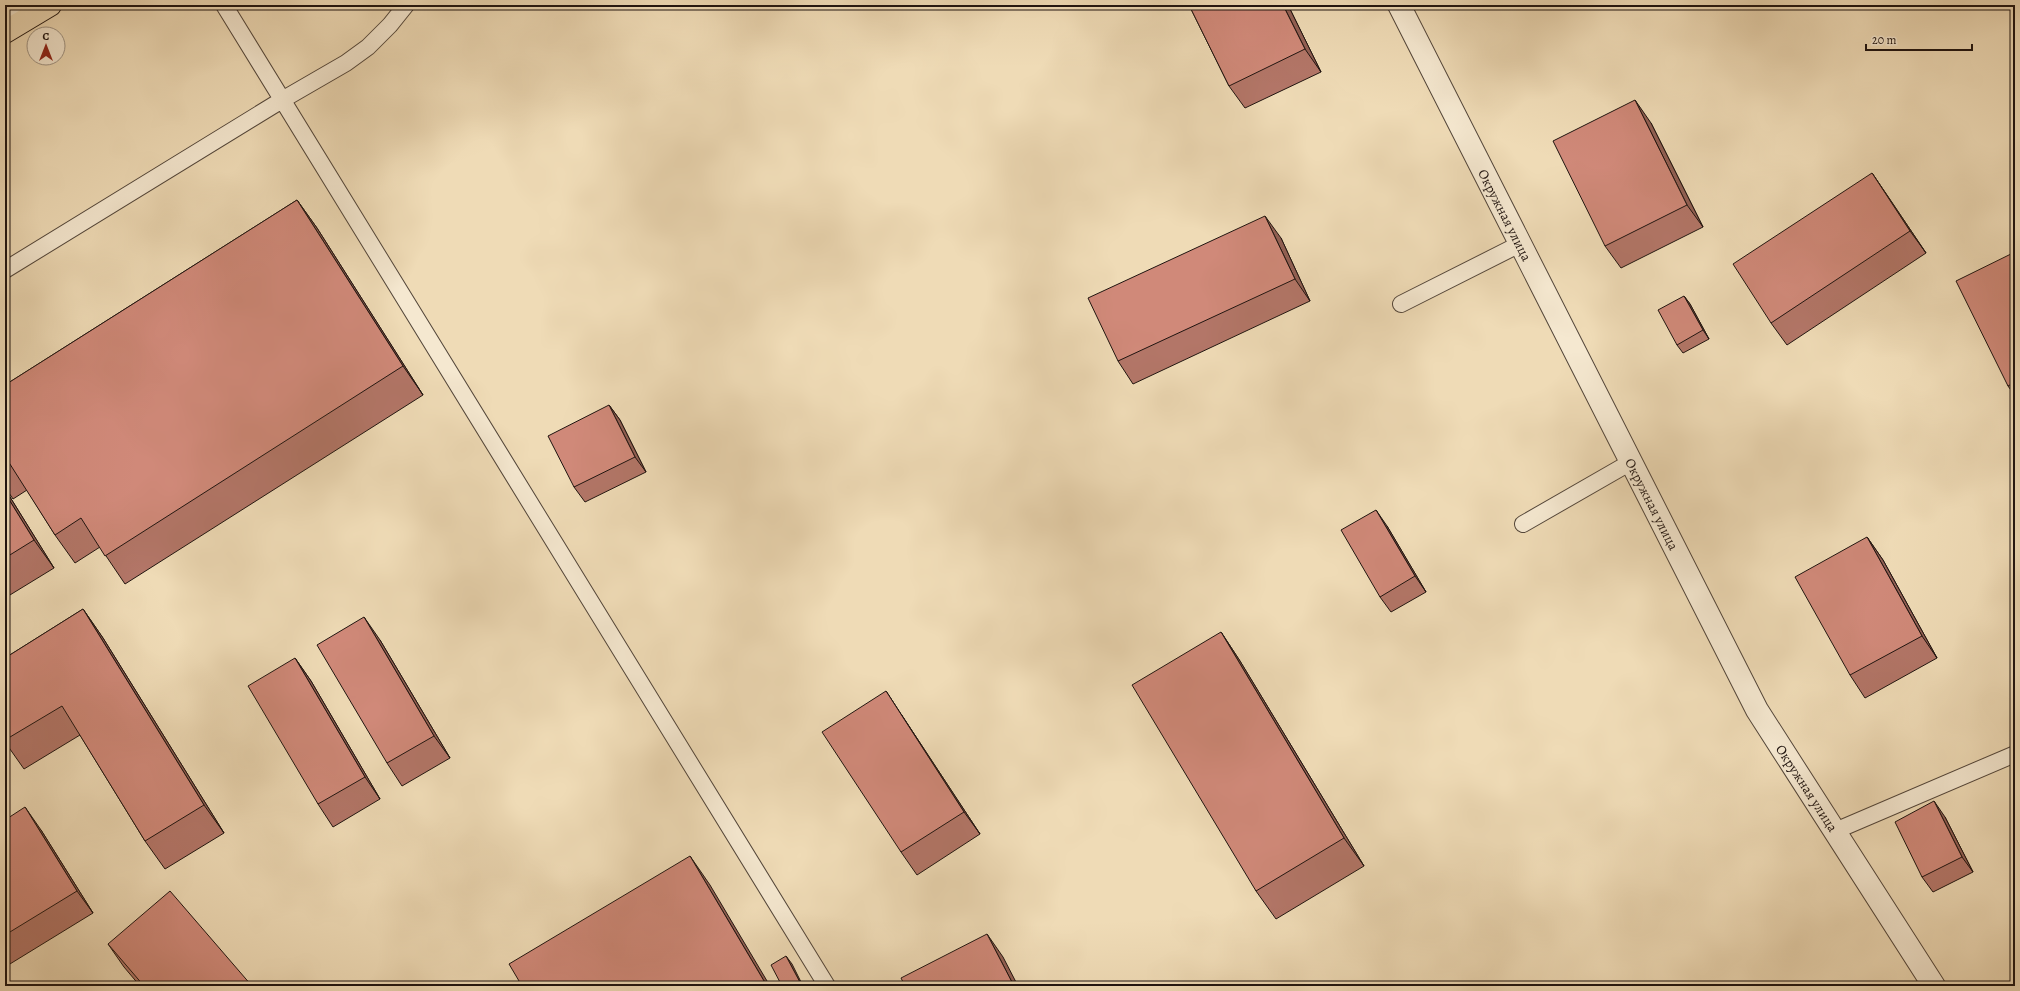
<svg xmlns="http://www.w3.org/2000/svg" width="2020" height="991" font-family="Alegreya,serif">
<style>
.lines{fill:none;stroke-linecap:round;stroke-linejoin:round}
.service-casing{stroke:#53463a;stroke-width:18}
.minor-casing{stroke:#53463a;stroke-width:24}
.trunk-casing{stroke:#1f1410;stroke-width:24}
.service{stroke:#f5e8d0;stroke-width:16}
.minor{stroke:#f5e8d0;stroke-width:22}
.trunk{stroke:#efdbb6;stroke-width:22}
.wall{fill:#b37668;stroke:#1f1410}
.shaded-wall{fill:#926055;stroke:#1f1410}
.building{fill:#d08979;stroke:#1f1410}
.labels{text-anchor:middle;stroke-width:3;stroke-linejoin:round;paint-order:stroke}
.street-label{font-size:14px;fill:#1f1410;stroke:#f5e8d0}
</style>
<rect width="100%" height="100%" fill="#efdbb6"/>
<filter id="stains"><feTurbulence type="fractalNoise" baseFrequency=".005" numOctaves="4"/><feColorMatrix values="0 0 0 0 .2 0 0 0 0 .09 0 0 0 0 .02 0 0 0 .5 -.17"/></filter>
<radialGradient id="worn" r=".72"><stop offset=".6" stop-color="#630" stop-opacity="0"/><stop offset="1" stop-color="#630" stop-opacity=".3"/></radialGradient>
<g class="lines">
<g class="service-casing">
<path id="service" d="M8,5L19,24
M224,5L827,986
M5,270L282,100L346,63L368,47L390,25L406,5
M1401,304L1520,244
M1523,524L1631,462
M1835,831L2015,754"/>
</g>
<g class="minor-casing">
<path id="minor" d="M1399,5L1757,710L1934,986"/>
</g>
<g class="trunk-casing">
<path id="trunk" d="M5,32L50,5"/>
</g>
<use href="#service" class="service"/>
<use href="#minor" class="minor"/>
<use href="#trunk" class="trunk"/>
</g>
<path class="wall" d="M1189,5H1288L1321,72L1245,108L1229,86Z
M1651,123L1703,227L1621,268L1605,246Z
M1872,173L1926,253L1787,345L1771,323Z
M297,200L317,228L423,395L125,584L100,547L75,563L55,535L27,490L13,499L5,487V385Z
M1281,238L1310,301L1133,384L1118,361Z
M2015,252V396L2008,386Z
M1684,296L1690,304L1709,339L1683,353L1677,345Z
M609,405L620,420L646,472L585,502L574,487Z
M5,489L54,568L5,598Z
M1387,526L1426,592L1391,612L1380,597Z
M1867,537L1883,560L1937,658L1865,698L1850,675Z
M83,609L103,638L224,833L165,869L145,841L80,735L24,769L5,742V658Z
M1221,632L1240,661L1364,866L1276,919L1256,891Z
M380,640L450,758L402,786L387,763Z
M295,658L311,681L380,799L333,827L318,804Z
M901,714L980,834L917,875L901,852Z
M1945,817L1973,872L1933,892L1922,877Z
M5,820L41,830L93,913L5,967Z
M108,944L252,986H140L124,967Z"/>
<path class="shaded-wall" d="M1283,5H1288L1321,72L1305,49Z
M1635,100L1651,123L1703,227L1687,205Z
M1872,173L1887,195L1926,253L1910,231Z
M297,200L317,228L423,395L403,366Z
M1265,216L1281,238L1310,301L1295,279Z
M1684,296L1690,304L1709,339L1703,330Z
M609,405L620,420L646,472L635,457Z
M5,489L54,568L34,540L5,493Z
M1376,510L1387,526L1426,592L1415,576Z
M1867,537L1883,560L1937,658L1922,636Z
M83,609L103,638L224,833L204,805Z
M364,617L380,640L450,758L434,736Z
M1221,632L1240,661L1364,866L1344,838Z
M295,658L311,681L380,799L365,777Z
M886,691L901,714L980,834L964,812Z
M1934,801L1945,817L1973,872L1962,857Z
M25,807L41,830L93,913L77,891Z
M690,856L710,885L770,986H767Z
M987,934L1003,957L1018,986H1014Z
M786,956L792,964L803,986H802Z"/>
<path class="building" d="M1189,5H1283L1305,49L1229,86Z
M1635,100L1687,205L1605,246L1553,141Z
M1872,173L1910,231L1771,323L1733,264Z
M297,200L403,366L105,556L81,518L55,535L8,461L5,463V385Z
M1265,216L1295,279L1118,361L1088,298Z
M2015,252V382L2008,386L1956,281Z
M1684,296L1703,330L1677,345L1658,310Z
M609,405L635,457L574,487L548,436Z
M5,493L34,540L5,558Z
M1376,510L1415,576L1380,597L1341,530Z
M1867,537L1922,636L1850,675L1795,577Z
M83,609L204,805L145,841L62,706L5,740V658Z
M364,617L434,736L387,763L317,645Z
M1221,632L1344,838L1256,891L1132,685Z
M295,658L365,777L318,804L248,686Z
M886,691L964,812L901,852L822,732Z
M1934,801L1962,857L1922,877L1895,822Z
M25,807L77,891L5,935V820Z
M690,856L767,986H522L509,964Z
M170,891L252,986H144L108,944Z
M987,934L1014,986H905L901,978Z
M786,956L802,986H782L771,965Z"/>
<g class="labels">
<g class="street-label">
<text transform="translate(1505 215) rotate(63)" y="5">Окружная улица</text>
<text transform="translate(1652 504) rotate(63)" y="5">Окружная улица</text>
<text transform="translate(1807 788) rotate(57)" y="5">Окружная улица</text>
</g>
</g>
<rect width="2020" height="991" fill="none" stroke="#efdbb6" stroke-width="20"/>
<rect x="6" y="6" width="2008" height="979" fill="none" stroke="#1f1410" stroke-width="2"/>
<rect x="10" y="10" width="2000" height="971" fill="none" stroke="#1f1410"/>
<g transform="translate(46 46)"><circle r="19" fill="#f5e8d0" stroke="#9f9383"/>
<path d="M0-3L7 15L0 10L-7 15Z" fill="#8f2418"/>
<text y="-6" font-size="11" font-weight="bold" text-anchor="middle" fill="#1f1410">С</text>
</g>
<path d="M1866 44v6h106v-6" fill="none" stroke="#1f1410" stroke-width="2"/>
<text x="1872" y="44" font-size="12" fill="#1f1410" stroke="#f5e8d0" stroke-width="3" paint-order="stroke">20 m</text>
<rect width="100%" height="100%" filter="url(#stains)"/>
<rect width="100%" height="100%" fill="url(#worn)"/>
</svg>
